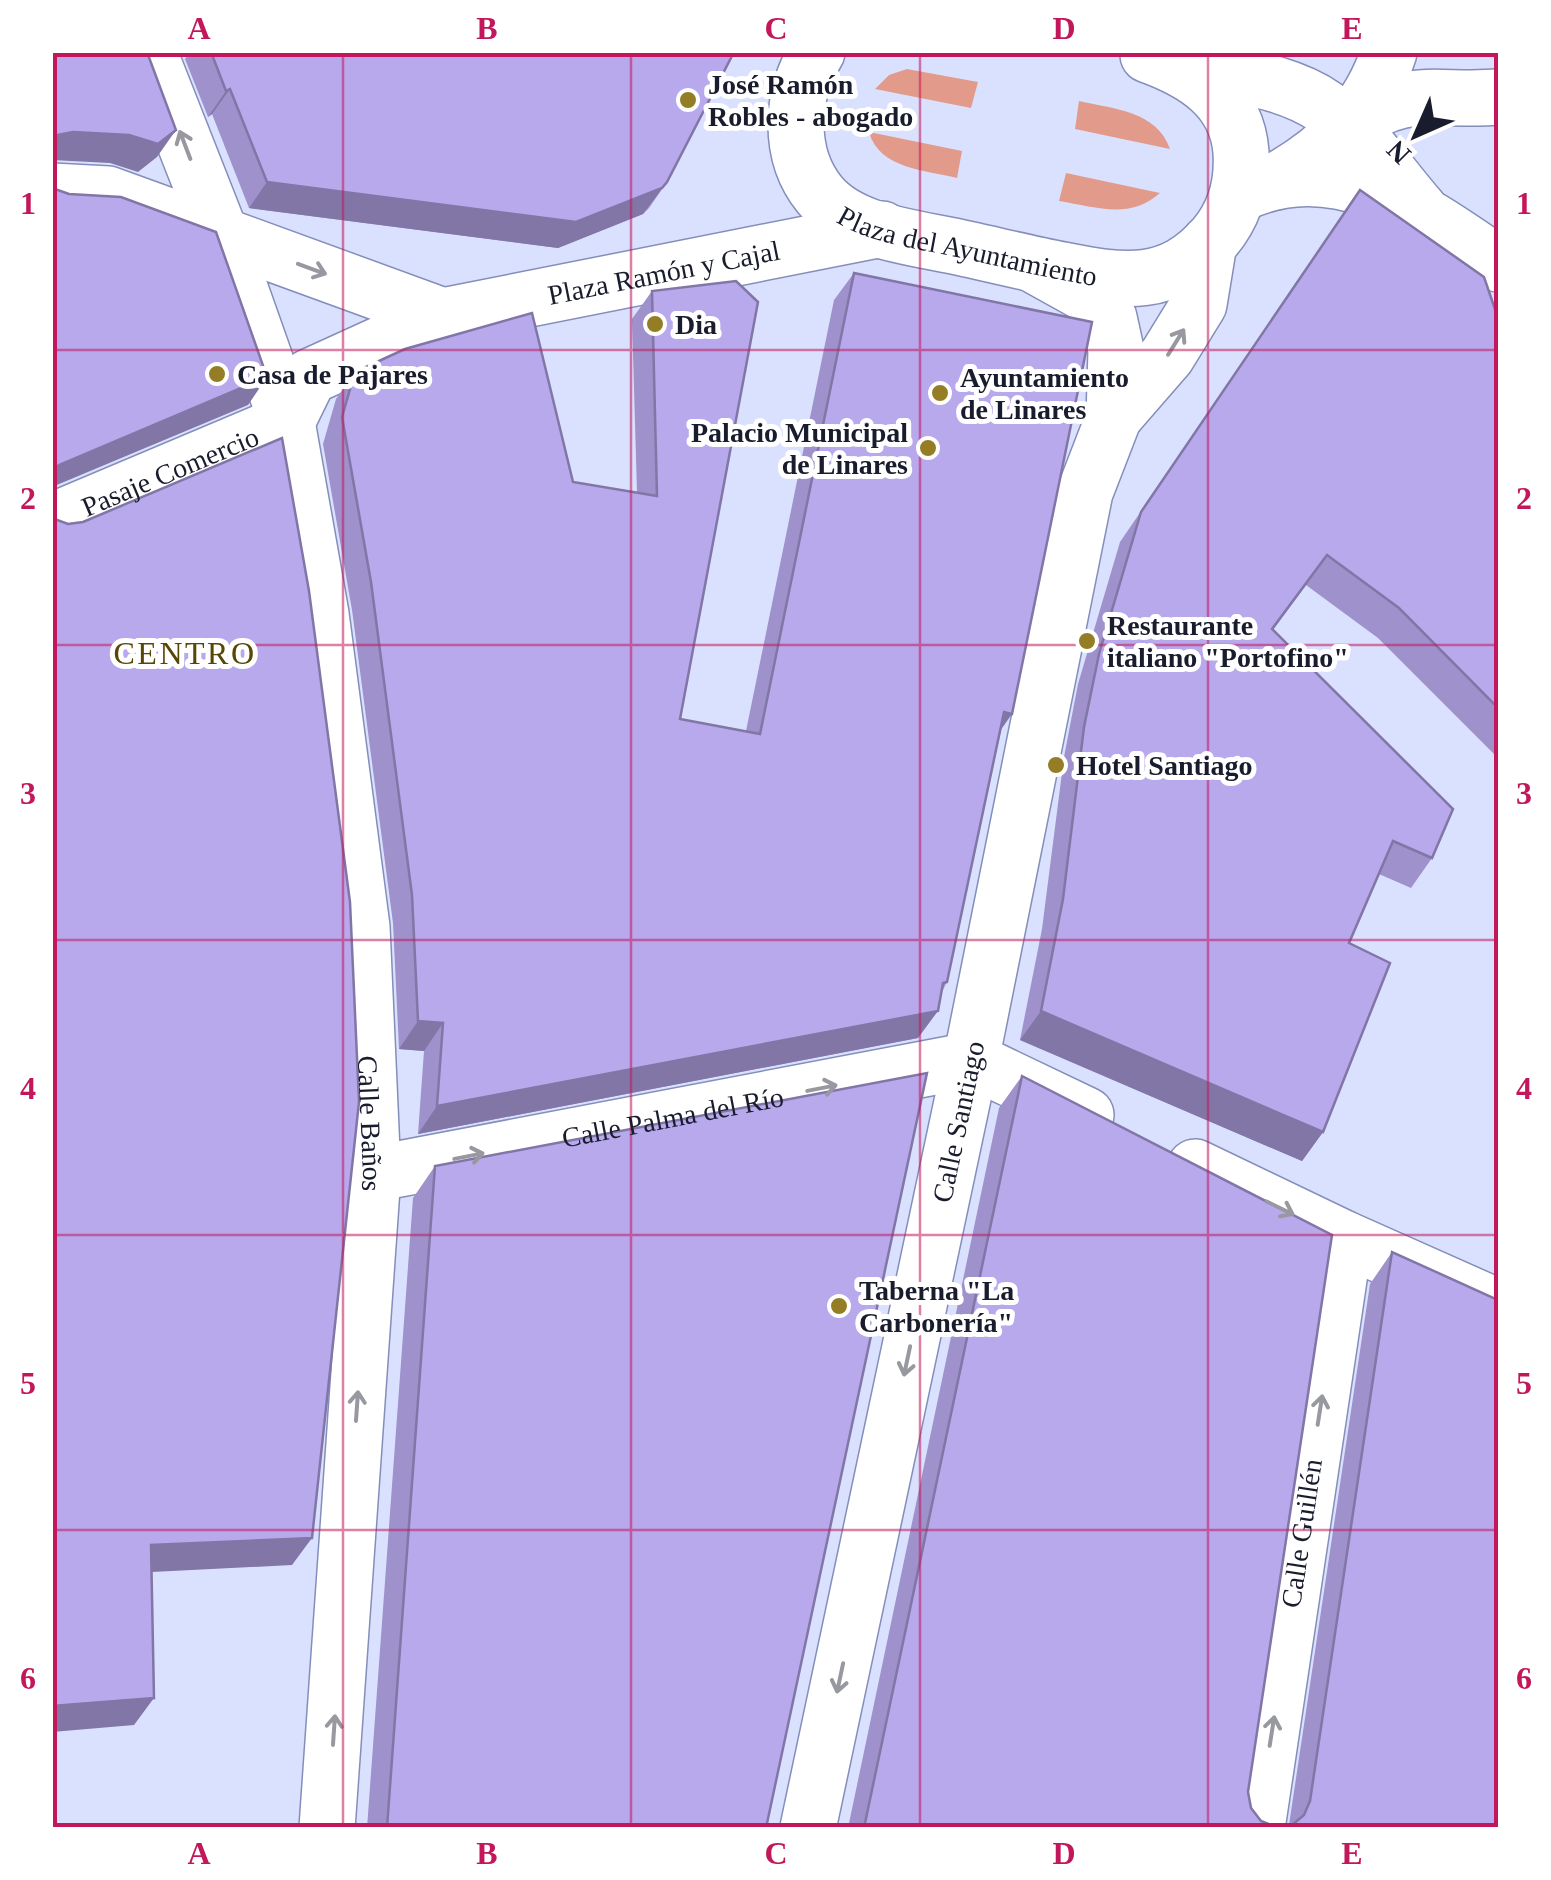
<svg xmlns="http://www.w3.org/2000/svg" width="1551" height="1880" font-family="Georgia,serif">
<style>
.green{fill:#e29b8b}
.lines{fill:none;stroke-linecap:round;stroke-linejoin:round}
.street-casing{stroke:#848eba;stroke-width:58}
.secondary-casing{stroke:#848eba;stroke-width:58}
.street{stroke:#fff;stroke-width:55}
.secondary{stroke:#fff;stroke-width:55}
.wall{fill:#9e91cc}
.shaded-wall{fill:#8176a6}
.building{fill:#b8a9ed;stroke:#8176a6;stroke-width:2.5}
.oneway{stroke:#9899a0}
.grid{fill:none;stroke:#c2185b;stroke-width:2.5;stroke-opacity:0.55}
.poi-dot{fill:#947d24;stroke:#fff;stroke-width:4}
.labels{text-anchor:middle;stroke-width:10;stroke-linejoin:round;paint-order:stroke}
.poi-label{font-size:28px;font-weight:bold;fill:#191c2d;stroke:#fff;text-anchor:start}
.street-label{font-size:28px;fill:#191c2d;stroke:#fff}
.quarter-label{font-size:32px;letter-spacing:2.5px;fill:#574705;stroke:#fff}
.neatline{fill:none;stroke:#c2185b;stroke-width:4}
.grid-label{font-size:32px;text-anchor:middle;font-weight:bold;fill:#c2185b}
</style>
<rect width="100%" height="100%" fill="#dae1fe"/>
<path class="green" d="M907,69L978,82L971,108L875,89L889,75Z
M1079,101C1114,109 1157,111 1170,149L1075,129Z
M869,132L962,151L957,178C926,170 879,169 869,132Z
M1066,173L1160,193C1130,220 1096,207 1059,201Z"/>
<g class="lines">
<g class="street-casing">
<g id="street">
<path d="M1274,182C1329,151 1369,114 1389,52"/>
<path id="s1" d="M52,191L108,194L221,235L287,422L321,614L362,927L373,1174L327,1828"/>
<path d="M1114,417L1167,356L1199,304L1209,243"/>
<path d="M287,422L309,377L443,316"/>
<path id="s2" d="M52,521L287,422"/>
<path d="M971,1060L1086,1115"/>
<path d="M1195,1167L1345,1239L1498,1307"/>
<path id="s3" d="M373,1174L971,1060"/>
<path id="s4" d="M808,1828L971,1060L1085,492L1114,417L1116,350L1109,318L1088,295L1034,265"/>
<path id="s5" d="M1257,1828L1345,1239"/>
</g>
</g>
<g class="secondary-casing">
<g id="secondary">
<path id="s6" d="M149,52L221,235L443,316L882,229"/>
<path id="s7" d="M817,52C790,94 787,155 820,195C852,234 921,238 967,249C999,256 1031,264 1063,270C1124,282 1170,289 1215,237C1236,212 1243,184 1241,152C1237,98 1195,72 1148,55"/>
<path d="M1185,64C1231,75 1286,80 1325,107C1363,133 1390,176 1420,210"/>
<path d="M1349,127C1402,84 1438,102 1498,97"/>
<path d="M1238,195C1336,148 1421,211 1498,264"/>
</g>
</g>
<use href="#street" class="street"/>
<use href="#secondary" class="secondary"/>
</g>
<path class="wall" d="M187,52H734L667,182L649,208L643,214L558,248L249,208L212,114L208,117L185,59L188,55Z
M1360,190L1498,318V758L1378,638L1306,585L1273,630L1432,858L1411,888L1379,874L1349,943L1323,1132L1302,1161L1020,1040L1042,929L1064,757L1078,684L1120,542Z
M854,273L1001,730L947,982L918,1038L418,1134L424,1051L399,1049L393,923L352,610L323,444L336,399L355,372L573,482L637,493L632,319L652,291L680,719L746,731L834,300Z
M1022,1076L1248,1792L1251,1808L1261,1821L1276,1827L1289,1825L1370,1284L1392,1252L1498,1828H848L999,1108Z
M435,1166L766,1828H367L413,1198Z"/>
<path class="shaded-wall" d="M230,89L212,114L208,117L226,91Z
M176,130L157,157L138,172L110,163L52,160V140L58,135L73,132Z
M267,182H667L643,214L558,248L249,208Z
M267,377L248,405L52,487V470L59,465Z
M1327,555L1306,585L1251,658L1272,629Z
M1004,712L1012,714L993,741Z
M938,1011L918,1038L418,1134L437,1106Z
M1041,1011L1323,1132L1302,1161L1020,1040Z
M418,1021L443,1023L424,1051L399,1049Z
M312,1538L292,1565L132,1573L151,1545Z
M154,1698L134,1725L52,1732V1706Z"/>
<path class="building" d="M52,52H147L176,130L158,144L129,135L73,132L58,135L52,140Z
M211,52H734L667,182L662,188L576,222L267,182L230,89L226,91Z
M52,188L69,194L121,197L216,232L267,377L59,465L52,470Z
M1360,190L1484,277L1498,318V708L1399,608L1327,555L1272,629L1453,809L1432,858L1393,841L1349,943L1390,963L1323,1132L1041,1011L1063,899L1084,727L1099,654L1141,512Z
M854,273L1092,322L1012,714L1004,712L947,982L943,983L938,1011L437,1106L443,1023L418,1021L412,895L371,582L342,417L355,372L405,349L532,313L573,482L657,496L652,291L736,281L758,302L680,719L760,734Z
M282,438L309,591L350,902L359,1102L312,1538L151,1545L154,1698L52,1706V518L68,524L83,522Z
M927,1073L766,1828H387L435,1166Z
M1022,1076L1332,1235L1248,1792L1251,1808L1261,1821L1276,1827L1292,1825L1304,1815L1310,1801L1392,1252L1498,1300V1828H864Z"/>
<defs><path id="oneway-shaft" d="M-6 0H5M1.5-3L5.5 0L1.5 3" fill="none" stroke-width="1.6" stroke-linecap="round" stroke-linejoin="round" transform="scale(2.5)"/></defs>
<g class="oneway">
<use href="#oneway-shaft" transform="translate(185 145) rotate(-111)"/>
<use href="#oneway-shaft" transform="translate(312 269) rotate(20)"/>
<use href="#oneway-shaft" transform="translate(1176 342) rotate(-58)"/>
<use href="#oneway-shaft" transform="translate(822 1088) rotate(-11)"/>
<use href="#oneway-shaft" transform="translate(469 1156) rotate(-11)"/>
<use href="#oneway-shaft" transform="translate(1280 1208) rotate(26)"/>
<use href="#oneway-shaft" transform="translate(907 1361) rotate(102)"/>
<use href="#oneway-shaft" transform="translate(357 1406) rotate(-86)"/>
<use href="#oneway-shaft" transform="translate(1320 1410) rotate(-81)"/>
<use href="#oneway-shaft" transform="translate(840 1678) rotate(102)"/>
<use href="#oneway-shaft" transform="translate(334 1730) rotate(-86)"/>
<use href="#oneway-shaft" transform="translate(1272 1731) rotate(-81)"/>
</g>
<path class="grid" d="M343,52V1828M631,52V1828M920,52V1828M1208,52V1828M52,350H1498M52,645H1498M52,940H1498M52,1235H1498M52,1530H1498"/>
<g class="poi-dot">
<circle cx="688" cy="100" r="10"/>
<circle cx="655" cy="324" r="10"/>
<circle cx="217" cy="374" r="10"/>
<circle cx="940" cy="393" r="10"/>
<circle cx="928" cy="448" r="10"/>
<circle cx="1087" cy="641" r="10"/>
<circle cx="1056" cy="765" r="10"/>
<circle cx="839" cy="1306" r="10"/>
</g>
<g class="labels">
<g class="poi-label">
<text x="708" y="94">José Ramón<tspan x="708" dy="32">Robles - abogado</tspan></text>
<text x="675" y="334">Dia</text>
<text x="237" y="384">Casa de Pajares</text>
<text x="960" y="387">Ayuntamiento<tspan x="960" dy="32">de Linares</tspan></text>
<text x="908" y="442" text-anchor="end">Palacio Municipal<tspan x="908" dy="32">de Linares</tspan></text>
<text x="1107" y="635">Restaurante<tspan x="1107" dy="32">italiano "Portofino"</tspan></text>
<text x="1076" y="775">Hotel Santiago</text>
<text x="859" y="1300">Taberna "La<tspan x="859" dy="32">Carbonería"</tspan></text>
</g>
<g class="street-label">
<text dy="10" stroke="none"><textPath href="#s7" startOffset="312">Plaza del Ayuntamiento</textPath></text>
<text dy="10" stroke="none"><textPath href="#s6" startOffset="658">Plaza Ramón y Cajal</textPath></text>
<text dy="10" stroke="none"><textPath href="#s2" startOffset="128">Pasaje Comercio</textPath></text>
<text dy="10" stroke="none"><textPath href="#s3" startOffset="305">Calle Palma del Río</textPath></text>
<text dy="10" stroke="none"><textPath href="#s4" startOffset="722">Calle Santiago</textPath></text>
<text dy="10" stroke="none"><textPath href="#s1" startOffset="1082">Calle Baños</textPath></text>
<text dy="10" stroke="none"><textPath href="#s5" startOffset="298">Calle Guillén</textPath></text>
</g>
<g class="quarter-label">
<text x="185" y="664">CENTRO</text>
</g>
</g>
<rect width="1551" height="1880" fill="none" stroke="#ffffff" stroke-width="110"/>
<g transform="translate(1416 135) rotate(225)" stroke="#ffffff" stroke-width="8" paint-order="stroke">
<path d="M0-8L18 38L0 25L-18 38Z" fill="#191c2d"/>
<text y="-15" font-size="28" font-weight="bold" text-anchor="middle" fill="#191c2d">N</text>
</g>
<rect x="55" y="55" width="1441" height="1770" class="neatline"/>
<g class="grid-label">
<text x="199" y="39">A</text>
<text x="487" y="39">B</text>
<text x="776" y="39">C</text>
<text x="1064" y="39">D</text>
<text x="1352" y="39">E</text>
<text x="28" y="214">1</text>
<text x="1524" y="214">1</text>
<text x="28" y="509">2</text>
<text x="1524" y="509">2</text>
<text x="28" y="804">3</text>
<text x="1524" y="804">3</text>
<text x="28" y="1099">4</text>
<text x="1524" y="1099">4</text>
<text x="28" y="1394">5</text>
<text x="1524" y="1394">5</text>
<text x="28" y="1689">6</text>
<text x="1524" y="1689">6</text>
<text x="199" y="1864">A</text>
<text x="487" y="1864">B</text>
<text x="776" y="1864">C</text>
<text x="1064" y="1864">D</text>
<text x="1352" y="1864">E</text>
</g>
</svg>
